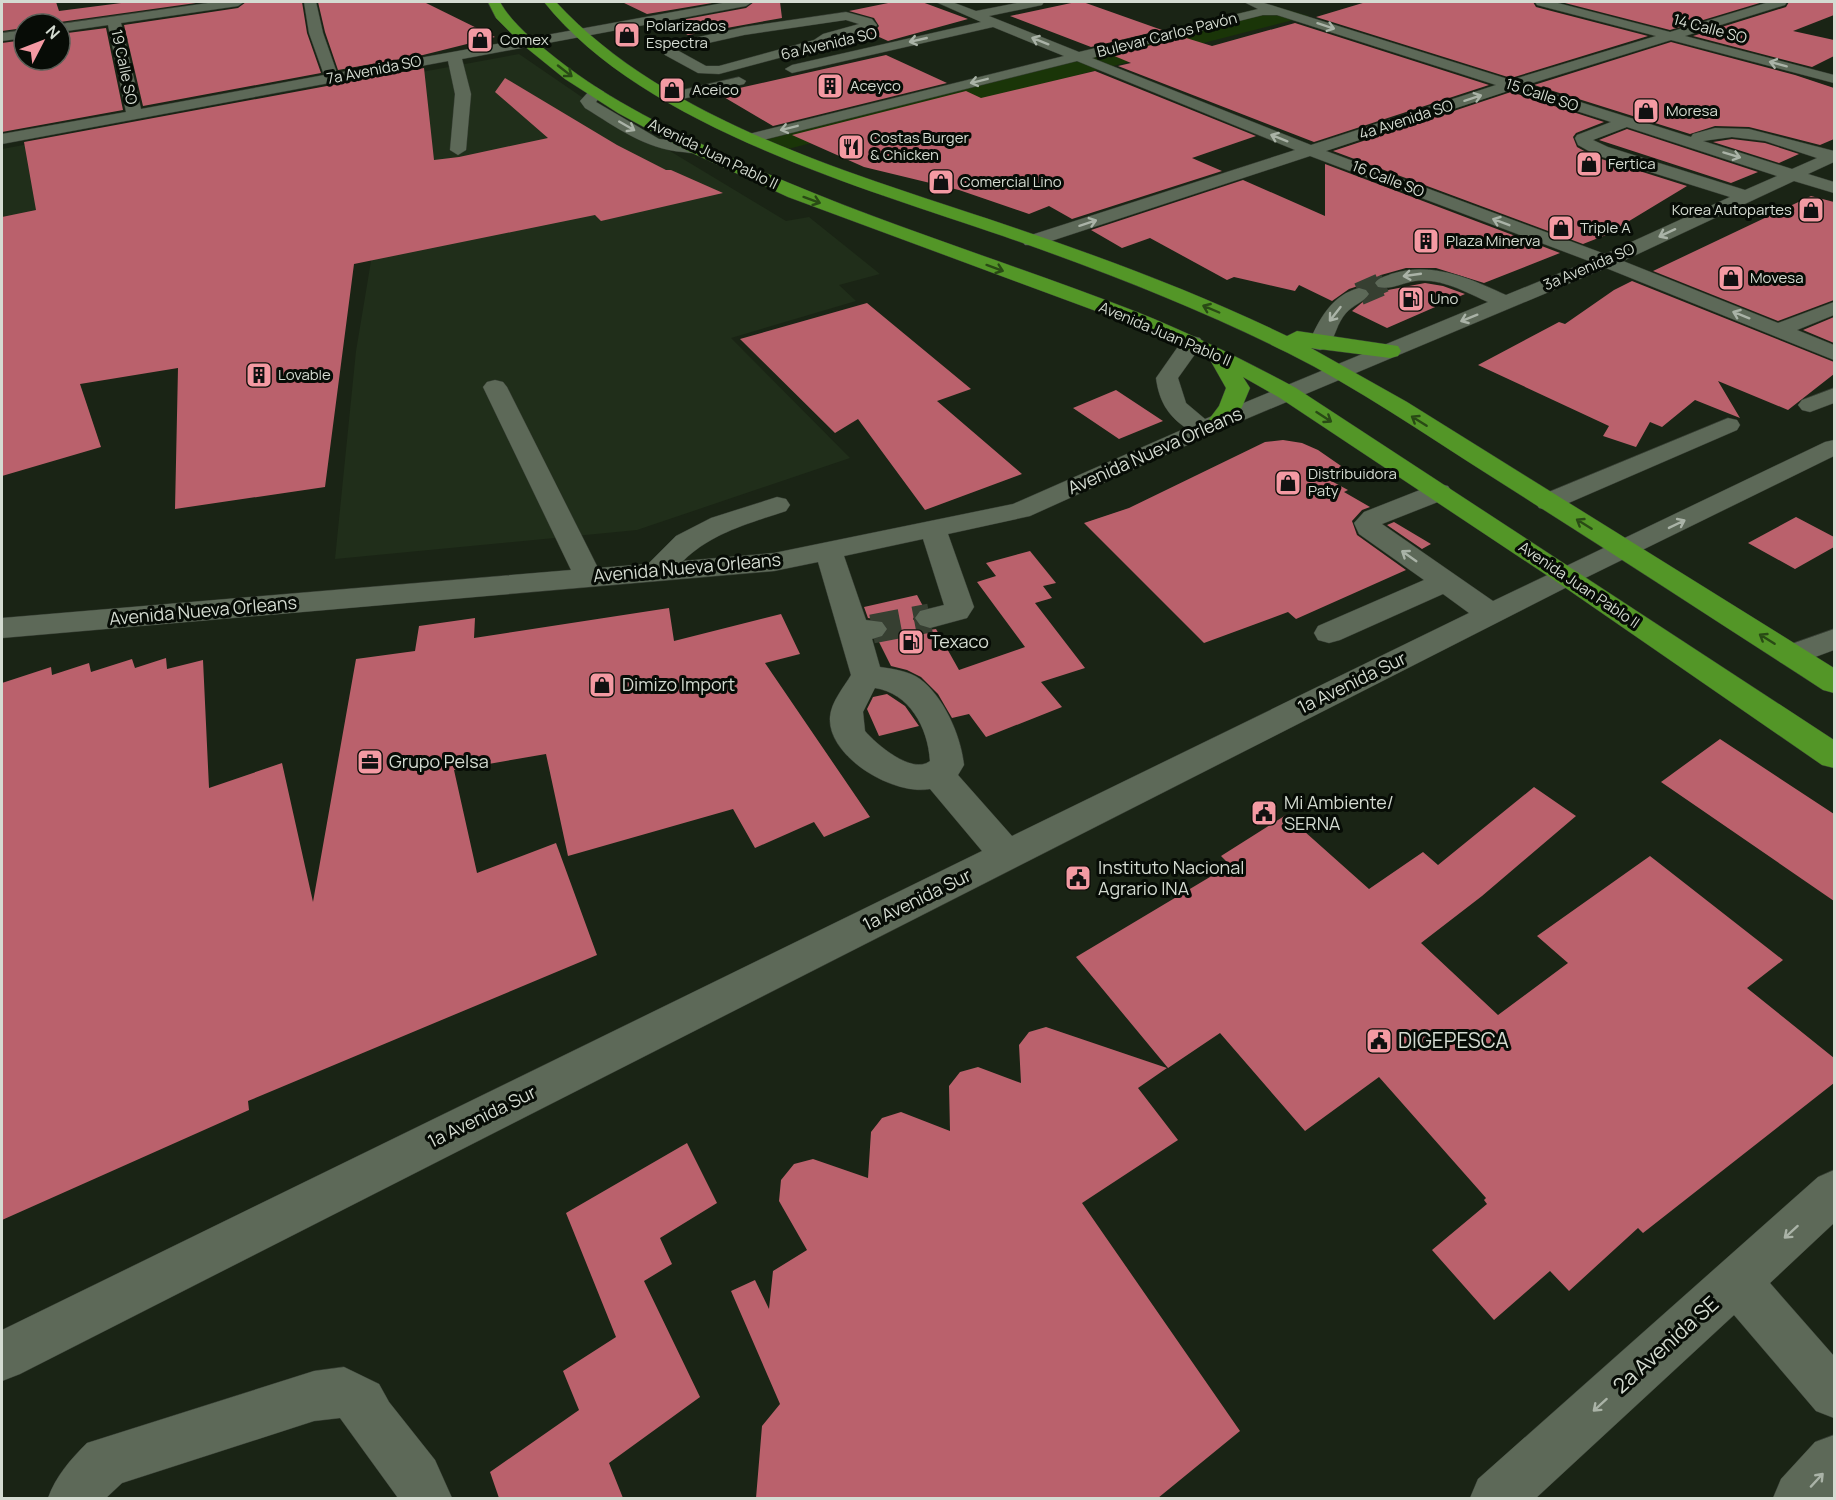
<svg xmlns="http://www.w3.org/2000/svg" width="1836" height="1500" font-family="Manrope,sans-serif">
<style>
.built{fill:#202e1a}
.green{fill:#1a3508}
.building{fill:#ba616c}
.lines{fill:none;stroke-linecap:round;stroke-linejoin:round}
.minor-tunnel-far2{stroke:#363f31;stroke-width:18;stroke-dasharray:18 9;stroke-linecap:butt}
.minor-tunnel-far1{stroke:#363f31;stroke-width:23;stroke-dasharray:23 11;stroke-linecap:butt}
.minor-tunnel{stroke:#363f31;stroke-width:29;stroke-dasharray:29 14;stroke-linecap:butt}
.minor-casing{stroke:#373e34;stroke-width:1}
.highway-casing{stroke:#373e34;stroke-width:1}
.minor{fill:#5d6958;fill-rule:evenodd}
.highway{fill:#539627;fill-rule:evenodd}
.oneway{stroke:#aab3a7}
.oneway2{stroke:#294a15}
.labels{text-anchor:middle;stroke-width:6;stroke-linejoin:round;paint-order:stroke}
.far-poi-label{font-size:15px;fill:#d4dbd1;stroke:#070c06;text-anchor:start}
.far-street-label{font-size:15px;fill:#d4dbd1;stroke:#070c06}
.street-label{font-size:18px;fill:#d4dbd1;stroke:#070c06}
.poi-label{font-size:18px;fill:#d4dbd1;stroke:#070c06;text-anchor:start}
.near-poi-label{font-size:21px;fill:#d4dbd1;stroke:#070c06;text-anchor:start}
.near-street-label{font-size:21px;fill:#d4dbd1;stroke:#070c06}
</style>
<rect width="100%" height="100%" fill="#1a2415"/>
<path class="built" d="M519,54L592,104L786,221L809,217L880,274L839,285L856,301L731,338L850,458L637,530L335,559L356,351L377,225L2,268V149Z"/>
<path class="green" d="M1272,5L1309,16L784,150L743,136Z"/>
<path class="building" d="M2,2H56L59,11L129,2H203L60,22L58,24H24V28L2,31Z
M246,2H302L307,33L321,73L143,106L124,25L238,8Z
M318,2H424L495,37L423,55L338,70L325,32Z
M622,2H718L647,14Z
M754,2H780L782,18L688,35L665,23L746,8Z
M893,2H922L968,19L888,41L868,32L876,30L879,26L874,18L849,11Z
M1076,2H1083L1162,30L1091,47L1010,16Z
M1366,2H1533L1536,7L1648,36L1511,78L1316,17Z
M1561,2H1763L1670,30Z
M1789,2H1834V15L1793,31L1834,40V56L1812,67L1693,36L1786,7Z
M1295,23L1489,85L1314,142L1118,66L1131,63L1112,55L1183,37L1212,46Z
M106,28L123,110L2,132V43L24,40V60H60V34Z
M1671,42L1795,75L1834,88V139L1820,145L1749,127L1715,126L1690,134L1534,85Z
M886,55L947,83L773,126L717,93Z
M424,68L434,160L459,157L548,138L495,92L505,78L617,145L666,170H671L723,193L601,221L595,215L354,264L325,487L175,509L178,368L80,384L101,447L2,476V217L36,210L24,142Z
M1095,71L1256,136L1192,158L1222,171L1072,219L1049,206L1029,214L959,190L864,167L792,135L966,91L981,98Z
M1511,92L1604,122L1576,133L1573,137L1577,147L1595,157L1687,186L1606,235L1583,244L1333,151Z
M1627,129L1758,172L1731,183L1599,140Z
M1732,139L1765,143L1799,154L1779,163L1713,142Z
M1325,164L1560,253L1484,283L1436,268H1406L1381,275L1373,283L1378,289L1388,290L1425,283L1443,286L1465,294L1387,328L1352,311L1371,295L1367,288L1358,286L1349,289L1332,301L1299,285L1295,291L1234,277L1227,280L1150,238L1122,248L1091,230L1243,180L1325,216Z
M1811,196L1834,202V300L1778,321L1653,271Z
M1632,281L1834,362V374L1788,410L1718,381L1740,418L1695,400L1662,427L1650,422L1636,447L1603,436L1609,426L1478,365L1559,322L1565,324L1614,290Z
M867,303L971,389L937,401L1022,474L925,510L858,419L835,433L740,339Z
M1834,317V343L1803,330Z
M1116,390L1163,421L1119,439L1073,408Z
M1283,440L1302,443L1318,450L1344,468L1322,476L1348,490L1344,492L1370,507L1362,510L1352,521L1357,535L1406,570L1296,619L1288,612L1204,643L1084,523L1129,508L1265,442Z
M1796,517L1834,537V547L1795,569L1748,543Z
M1394,522L1431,544L1422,549L1387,525Z
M1030,551L1056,583L1043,586L1052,598L1035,603L1085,668L1041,682L1062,707L986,737L969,714L952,718L938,694L921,677L907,670L891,666L878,640L884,637L889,628L882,620L868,618L864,607L917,595L924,608L918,610L913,619L919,627L929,630L936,629L959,670L1025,647L977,582L996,576L986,563Z
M669,608L674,641L781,614L800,654L765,663L870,817L824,837L814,822L755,848L733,809L568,856L546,754L454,770L477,873L556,843L597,955L248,1101L249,1110L2,1220V683L51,667L52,675L89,663L91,672L132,659L135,668L166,658L167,669L203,660L209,788L282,763L313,902L356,659L415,651L419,626L475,618L474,638Z
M887,694L905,706L919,726L879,736L867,709L873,697Z
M1720,739L1834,814V901L1661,782Z
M1534,787L1576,816L1482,896L1421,943L1498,1015L1568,963L1537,936L1650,856L1783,960L1747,988L1834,1058V1083L1643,1233L1638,1228L1569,1291L1550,1271L1494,1320L1432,1250L1487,1204L1484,1200L1486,1198L1379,1077L1305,1131L1220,1033L1168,1068L1076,957L1230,865L1221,856L1286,815L1369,889L1423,852L1438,865Z
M1046,1027L1167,1068L1138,1088L1178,1140L1082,1203L1240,1431L1158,1498H756L762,1426L780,1404L731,1291L755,1280L769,1309L773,1271L807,1250L779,1201L781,1180L794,1164L813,1159L868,1178L871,1132L882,1118L901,1112L950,1131L949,1086L960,1072L978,1067L1021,1083L1019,1045L1029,1032Z
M687,1143L717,1203L660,1238L672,1264L644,1281L700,1397L609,1463L623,1498H499L490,1472L579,1410L563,1371L616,1337L566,1213Z"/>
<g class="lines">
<path class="minor-tunnel-far2" d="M1378,286L1385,283"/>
<path class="minor-tunnel-far1" d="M1359,294L1382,284"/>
<path class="minor-tunnel" d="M872,629L930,618"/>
<g class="minor-casing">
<path id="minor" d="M215,2H244L238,6L121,23L141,109L324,75L309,33L304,2H316L323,33L337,73L728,2H752L746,6L462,59L471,94L466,150L458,155L450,150L455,94L448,61L2,144V134L126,112L108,25L60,32V24Z
M936,2H952L976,11L1022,2H1044L1042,5L989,16L1079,52L1258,9L1244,2H1261L1511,80L1656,36L1537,5L1535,2H1554L1670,32L1769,2H1787L1785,5L1685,36L1834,75V83L1671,40L1526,85L1691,137L1693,134L1715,128L1749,129L1834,151V162L1808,174L1834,182V193L1794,181L1623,261L1778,323L1834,302V315L1797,330L1834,345V360L1606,268L1227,427L1030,516L948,534L974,607L967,618L930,628L920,625L915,618L920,611L944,605L923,539L844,556L866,620L882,622L887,629L882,636L872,639L880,667C893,669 909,671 920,679C944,697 961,736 964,765L958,775L1012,836L1469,613L1443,594L1340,640L1329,643L1318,640L1314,633L1318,626L1424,580L1359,534L1354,523L1364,512L1430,486L1439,484L1448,486L1452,492L1448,498L1382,524L1493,601L1825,442L1834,440V456L1577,582L20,1374L2,1381V1330L982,851L930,789C894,796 827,757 830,717C831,702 844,687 851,675L818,562L774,571L2,638V618L571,570L483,387L487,382L495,380L503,382L507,387L598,568L648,564L676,536L711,518L777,497L786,499L790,505L786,511C750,523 711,533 683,561L774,553L1013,504L1186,428C1167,415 1159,400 1156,378L1184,338L1192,336L1200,338L1203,343L1178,378L1186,403L1205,419L1488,302C1465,292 1442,278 1415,281C1402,283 1391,290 1378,287L1375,283C1379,277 1385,277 1391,274C1432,261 1469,278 1506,295L1589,261L1310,156L1039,245H1025L1022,241L1025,237L1295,150L1077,61L751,143L745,141L743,138L745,135L1064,56L993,27L792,73L785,69L792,65L981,22ZM1263,15H1277L1496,85L1311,145L1092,58ZM1511,90L1611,122L1577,135L1575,138L1578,145L1596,155L1730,197L1605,254L1326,151ZM1627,127L1777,176L1745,190L1608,147L1593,140ZM1732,137L1765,141L1817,158L1792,169L1703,141ZM875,688C909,693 928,727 930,761C912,775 876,744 865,731L863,712Z
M846,12L872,19L877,25L875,28L833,40L824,46L719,74L698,73L665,55L661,48L663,45L744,27ZM846,20L859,24L823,34L814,40L719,66H706L677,50L744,35Z
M24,30V38L2,41V33Z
M739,77L746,81L744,84L670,102L662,97L665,94Z
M596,87L604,92L596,102L659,139L696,143L704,148C699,155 691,153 683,152C645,149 616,127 585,108L580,101L591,89Z
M1359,288L1366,290L1369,294C1364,302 1353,305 1346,313C1337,323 1335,337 1328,348L1320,350L1312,348L1309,343C1319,319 1332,295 1359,288Z
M1834,388V403L1810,412L1802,410L1798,405L1802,400Z
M1728,418L1737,420L1740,425L1737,430L1557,508L1548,510L1539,508L1535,502L1539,496Z
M1834,629V650L1791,666L1780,662L1776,655L1780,648Z
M1834,1170V1223L1770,1283L1834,1356V1418L1816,1411L1734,1315L1536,1498H1470L1478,1479L1818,1177Z
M344,1367L379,1384L389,1402L435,1460L452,1498H398L340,1418L314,1421L122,1483L106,1498H48C56,1476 70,1460 87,1443L314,1371Z
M1834,1435V1498H1773L1781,1479L1815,1442Z"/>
</g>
<g class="highway-casing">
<path id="highway" d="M488,2H500C513,25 536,42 557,59C610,101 673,131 734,159C865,219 1003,260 1137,312C1192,334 1244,360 1296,388L1834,740V768L1822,765L1557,582L1280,398L1243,377L1250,388L1242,407L1227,427L1219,429L1211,427L1207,422L1219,406L1226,388L1209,358L1123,321L788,197L690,152L618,113L565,79L523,45L496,18Z
M544,2H556C671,126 863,176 1018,229C1110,260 1200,294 1287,336L1297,331L1398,346L1401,351L1398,356L1390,358L1311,348L1407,402L1834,668V693L1823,690C1712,618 1601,546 1489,475C1423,433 1358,388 1288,353C1196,307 1100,270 1003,236C857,186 642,125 544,2Z"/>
</g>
<use href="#minor" class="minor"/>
<use href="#highway" class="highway"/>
</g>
<defs><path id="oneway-shaft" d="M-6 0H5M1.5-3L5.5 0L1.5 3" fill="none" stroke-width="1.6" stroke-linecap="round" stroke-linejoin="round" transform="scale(1.5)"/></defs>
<g class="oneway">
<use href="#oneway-shaft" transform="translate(1326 26) rotate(18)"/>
<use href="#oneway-shaft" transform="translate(918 40) rotate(167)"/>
<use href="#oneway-shaft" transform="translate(1040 41) rotate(-158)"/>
<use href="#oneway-shaft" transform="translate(1778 64) rotate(-165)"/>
<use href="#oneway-shaft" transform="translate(979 81) rotate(166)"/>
<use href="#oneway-shaft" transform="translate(1473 98) rotate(-18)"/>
<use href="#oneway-shaft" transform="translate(627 126) rotate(30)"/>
<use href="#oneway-shaft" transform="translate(789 128) rotate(166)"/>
<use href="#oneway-shaft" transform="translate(1279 138) rotate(-158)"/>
<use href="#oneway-shaft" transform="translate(1732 155) rotate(17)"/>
<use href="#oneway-shaft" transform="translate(1501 222) rotate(-159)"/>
<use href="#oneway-shaft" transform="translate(1088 223) rotate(-18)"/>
<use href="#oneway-shaft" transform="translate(1667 233) rotate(155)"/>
<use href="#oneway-shaft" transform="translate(1412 275) rotate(172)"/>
<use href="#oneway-shaft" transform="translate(1335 314) rotate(128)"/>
<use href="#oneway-shaft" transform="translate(1741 315) rotate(-158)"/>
<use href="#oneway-shaft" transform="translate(1469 318) rotate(158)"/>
<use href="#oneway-shaft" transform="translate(1677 524) rotate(-26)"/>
<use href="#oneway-shaft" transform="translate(1409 556) rotate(-145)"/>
<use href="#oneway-shaft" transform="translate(1791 1232) rotate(138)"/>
<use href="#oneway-shaft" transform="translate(1600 1405) rotate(138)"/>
<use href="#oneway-shaft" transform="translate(1817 1480) rotate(-47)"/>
</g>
<g class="oneway2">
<use href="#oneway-shaft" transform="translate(565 71) rotate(38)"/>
<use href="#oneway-shaft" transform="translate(812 200) rotate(20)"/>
<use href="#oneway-shaft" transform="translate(995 268) rotate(20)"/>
<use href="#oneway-shaft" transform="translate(1211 309) rotate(-157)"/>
<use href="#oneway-shaft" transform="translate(1324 417) rotate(33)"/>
<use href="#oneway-shaft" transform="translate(1419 421) rotate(-148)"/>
<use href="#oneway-shaft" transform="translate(1584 524) rotate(-148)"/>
<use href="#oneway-shaft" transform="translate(1767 639) rotate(-148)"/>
</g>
<defs>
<g id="shop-square" transform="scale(1.35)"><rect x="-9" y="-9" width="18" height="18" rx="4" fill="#f49aa3" stroke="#070c06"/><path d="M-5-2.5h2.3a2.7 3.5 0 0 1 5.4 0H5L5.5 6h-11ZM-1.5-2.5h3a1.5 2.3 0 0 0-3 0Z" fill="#111"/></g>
<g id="building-square" transform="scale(1.35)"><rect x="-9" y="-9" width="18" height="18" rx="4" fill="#f49aa3" stroke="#070c06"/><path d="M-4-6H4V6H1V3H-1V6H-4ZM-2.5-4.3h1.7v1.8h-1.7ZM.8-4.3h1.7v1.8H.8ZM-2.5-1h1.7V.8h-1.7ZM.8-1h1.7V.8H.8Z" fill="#111"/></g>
<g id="restaurant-square" transform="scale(1.35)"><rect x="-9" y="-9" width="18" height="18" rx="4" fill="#f49aa3" stroke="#070c06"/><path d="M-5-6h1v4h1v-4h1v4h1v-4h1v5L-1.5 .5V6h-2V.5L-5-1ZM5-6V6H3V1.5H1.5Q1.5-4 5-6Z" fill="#111"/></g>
<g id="fuel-square" transform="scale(1.35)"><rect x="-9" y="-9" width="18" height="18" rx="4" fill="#f49aa3" stroke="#070c06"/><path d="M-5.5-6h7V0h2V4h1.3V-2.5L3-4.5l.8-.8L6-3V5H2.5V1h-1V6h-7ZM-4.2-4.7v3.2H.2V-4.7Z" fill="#111"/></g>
<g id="office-square" transform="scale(1.35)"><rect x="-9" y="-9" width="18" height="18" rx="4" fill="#f49aa3" stroke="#070c06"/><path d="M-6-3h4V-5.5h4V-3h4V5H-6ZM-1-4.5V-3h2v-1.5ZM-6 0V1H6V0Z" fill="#111"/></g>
<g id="civic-square" transform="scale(1.35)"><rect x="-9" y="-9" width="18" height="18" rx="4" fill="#f49aa3" stroke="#070c06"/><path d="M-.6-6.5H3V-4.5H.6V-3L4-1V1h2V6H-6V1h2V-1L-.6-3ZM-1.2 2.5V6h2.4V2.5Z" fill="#111"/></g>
</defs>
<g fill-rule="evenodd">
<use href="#shop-square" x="627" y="35"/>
<use href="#shop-square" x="480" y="40"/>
<use href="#building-square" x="830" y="86"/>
<use href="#shop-square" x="672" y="90"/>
<use href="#shop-square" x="1646" y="111"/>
<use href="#restaurant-square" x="851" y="147"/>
<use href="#shop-square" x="1589" y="164"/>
<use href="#shop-square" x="941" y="182"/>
<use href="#shop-square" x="1811" y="210"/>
<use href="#shop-square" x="1561" y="228"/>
<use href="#building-square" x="1426" y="241"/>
<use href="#shop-square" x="1731" y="278"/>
<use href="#fuel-square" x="1411" y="299"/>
<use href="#building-square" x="259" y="375"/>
<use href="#shop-square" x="1288" y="483"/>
<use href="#fuel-square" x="911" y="642"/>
<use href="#shop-square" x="602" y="685"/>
<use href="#office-square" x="370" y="762"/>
<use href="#civic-square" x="1264" y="813"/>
<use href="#civic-square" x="1078" y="878"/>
<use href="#civic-square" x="1379" y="1041"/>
</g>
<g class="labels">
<g class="far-poi-label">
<text x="646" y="31">Polarizados<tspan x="646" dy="17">Espectra</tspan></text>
<text x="500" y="45">Comex</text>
<text x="850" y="91">Aceyco</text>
<text x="692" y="95">Aceico</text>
<text x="1666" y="116">Moresa</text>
<text x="870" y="143">Costas Burger<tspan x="870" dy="17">&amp; Chicken</tspan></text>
<text x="1608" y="169">Fertica</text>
<text x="960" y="187">Comercial Lino</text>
<text x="1792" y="215" text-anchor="end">Korea Autopartes</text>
<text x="1580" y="233">Triple A</text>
<text x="1446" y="246">Plaza Minerva</text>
<text x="1750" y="283">Movesa</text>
<text x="1430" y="304">Uno</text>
<text x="278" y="380">Lovable</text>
<text x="1308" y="479">Distribuidora<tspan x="1308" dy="17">Paty</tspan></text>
</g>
<g class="far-street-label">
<text transform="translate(1710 29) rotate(15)" y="5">14 Calle SO</text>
<text transform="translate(1167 35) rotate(-14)" y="5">Bulevar Carlos Pavón</text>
<text transform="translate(829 44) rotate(-13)" y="5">6a Avenida SO</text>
<text transform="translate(124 67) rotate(78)" y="5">19 Calle SO</text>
<text transform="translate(374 70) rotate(-11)" y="5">7a Avenida SO</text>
<text transform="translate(1542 95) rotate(18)" y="5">15 Calle SO</text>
<text transform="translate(1406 120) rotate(-18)" y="5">4a Avenida SO</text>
<text transform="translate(713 154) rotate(26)" y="5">Avenida Juan Pablo II</text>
<text transform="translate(1388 179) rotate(21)" y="5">16 Calle SO</text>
<text transform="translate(1589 267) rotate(-23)" y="5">3a Avenida SO</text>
<text transform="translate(1165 334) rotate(23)" y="5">Avenida Juan Pablo II</text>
<text transform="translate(1579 585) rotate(34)" y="5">Avenida Juan Pablo II</text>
</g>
<g class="street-label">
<text transform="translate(1155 451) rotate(-24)" y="6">Avenida Nueva Orleans</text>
<text transform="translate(687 568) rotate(-5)" y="6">Avenida Nueva Orleans</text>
<text transform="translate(203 611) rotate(-5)" y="6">Avenida Nueva Orleans</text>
<text transform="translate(1352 683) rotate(-26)" y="6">1a Avenida Sur</text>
<text transform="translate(917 900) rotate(-26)" y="6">1a Avenida Sur</text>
<text transform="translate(482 1117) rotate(-26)" y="6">1a Avenida Sur</text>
</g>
<g class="poi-label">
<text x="930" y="648">Texaco</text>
<text x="622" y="691">Dimizo Import</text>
<text x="389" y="768">Grupo Pelsa</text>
<text x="1284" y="809">Mi Ambiente/<tspan x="1284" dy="21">SERNA</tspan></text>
<text x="1098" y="874">Instituto Nacional<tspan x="1098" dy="21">Agrario INA</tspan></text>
</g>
<g class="near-poi-label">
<text x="1398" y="1048">DIGEPESCA</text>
</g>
<g class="near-street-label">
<text transform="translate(1666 1345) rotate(-42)" y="7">2a Avenida SE</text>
</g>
</g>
<rect width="1836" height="1500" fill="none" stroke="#d4dbd1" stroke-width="6"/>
<g transform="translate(42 42) rotate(48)"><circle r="28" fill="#070c06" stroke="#595f57" stroke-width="1.5"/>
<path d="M0-4.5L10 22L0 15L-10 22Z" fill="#f49aa3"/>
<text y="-9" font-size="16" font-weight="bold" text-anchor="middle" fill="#d4dbd1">N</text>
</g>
</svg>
